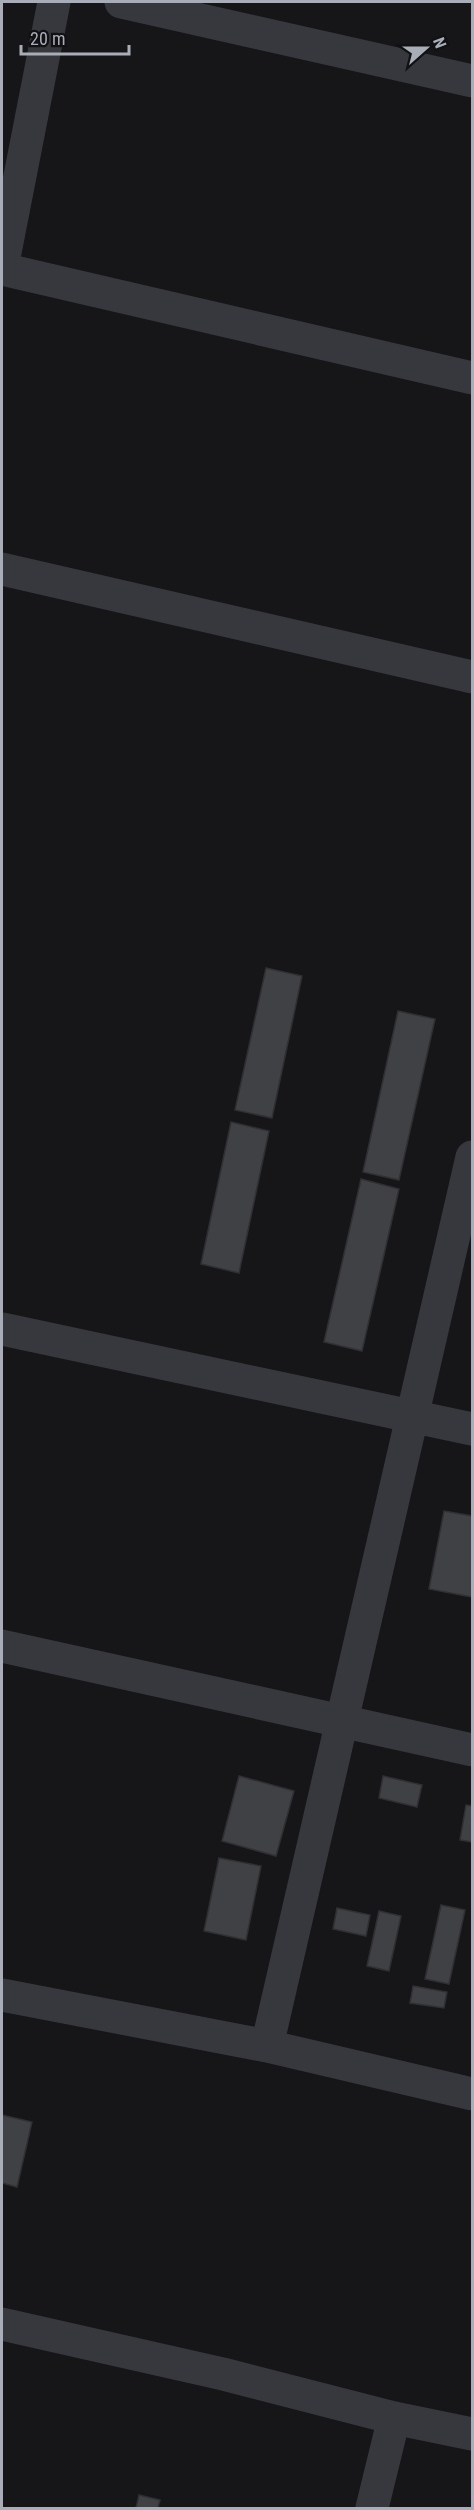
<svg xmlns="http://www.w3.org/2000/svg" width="474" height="2510" font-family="'Roboto Condensed',sans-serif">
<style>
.building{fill:#404145;stroke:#303034;stroke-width:1.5}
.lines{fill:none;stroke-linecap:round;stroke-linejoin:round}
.minor{stroke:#37383d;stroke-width:33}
</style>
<rect width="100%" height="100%" fill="#161618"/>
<path class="building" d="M266,968L302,976L272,1118L235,1110Z
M398,1011L435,1019L399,1180L363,1172Z
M231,1122L269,1131L239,1273L201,1264Z
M361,1179L399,1189L362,1351L324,1342Z
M444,1511L472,1516V1597L429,1589Z
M239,1776L294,1791L276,1856L222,1841Z
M383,1776L422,1785L417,1807L379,1798Z
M466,1805L472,1806V1842L460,1840Z
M219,1858L261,1866L246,1940L204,1931Z
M441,1905L465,1910L449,1984L425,1979Z
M337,1908L370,1915L366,1936L333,1929Z
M379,1911L401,1916L389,1971L367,1966Z
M413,1986L447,1992L444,2008L410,2003Z
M2,2115L32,2122L17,2187L2,2183Z
M139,2495L160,2500L158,2508H136Z"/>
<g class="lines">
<path class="minor" d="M121,2L472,81
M2,268L54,2
M2,269L472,378
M2,569L472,677
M2,1329L472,1429
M2,1646L472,1750
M2,1995L267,2046L472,2094
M267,2046L472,1157
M2,2324L223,2374L394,2418L472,2434
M372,2508L394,2418"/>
</g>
<rect width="474" height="2510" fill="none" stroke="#a8adb8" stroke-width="6"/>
<g transform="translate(426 48) rotate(69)" stroke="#111113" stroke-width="4.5" paint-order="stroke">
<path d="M0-4.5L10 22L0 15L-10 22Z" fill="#a8adb8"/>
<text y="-9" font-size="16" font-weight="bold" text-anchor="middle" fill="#a8adb8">N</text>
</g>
<path d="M21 45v9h108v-9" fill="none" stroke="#a8adb8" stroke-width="3"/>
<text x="30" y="45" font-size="18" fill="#a8adb8" stroke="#111113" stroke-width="4.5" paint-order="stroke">20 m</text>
</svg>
